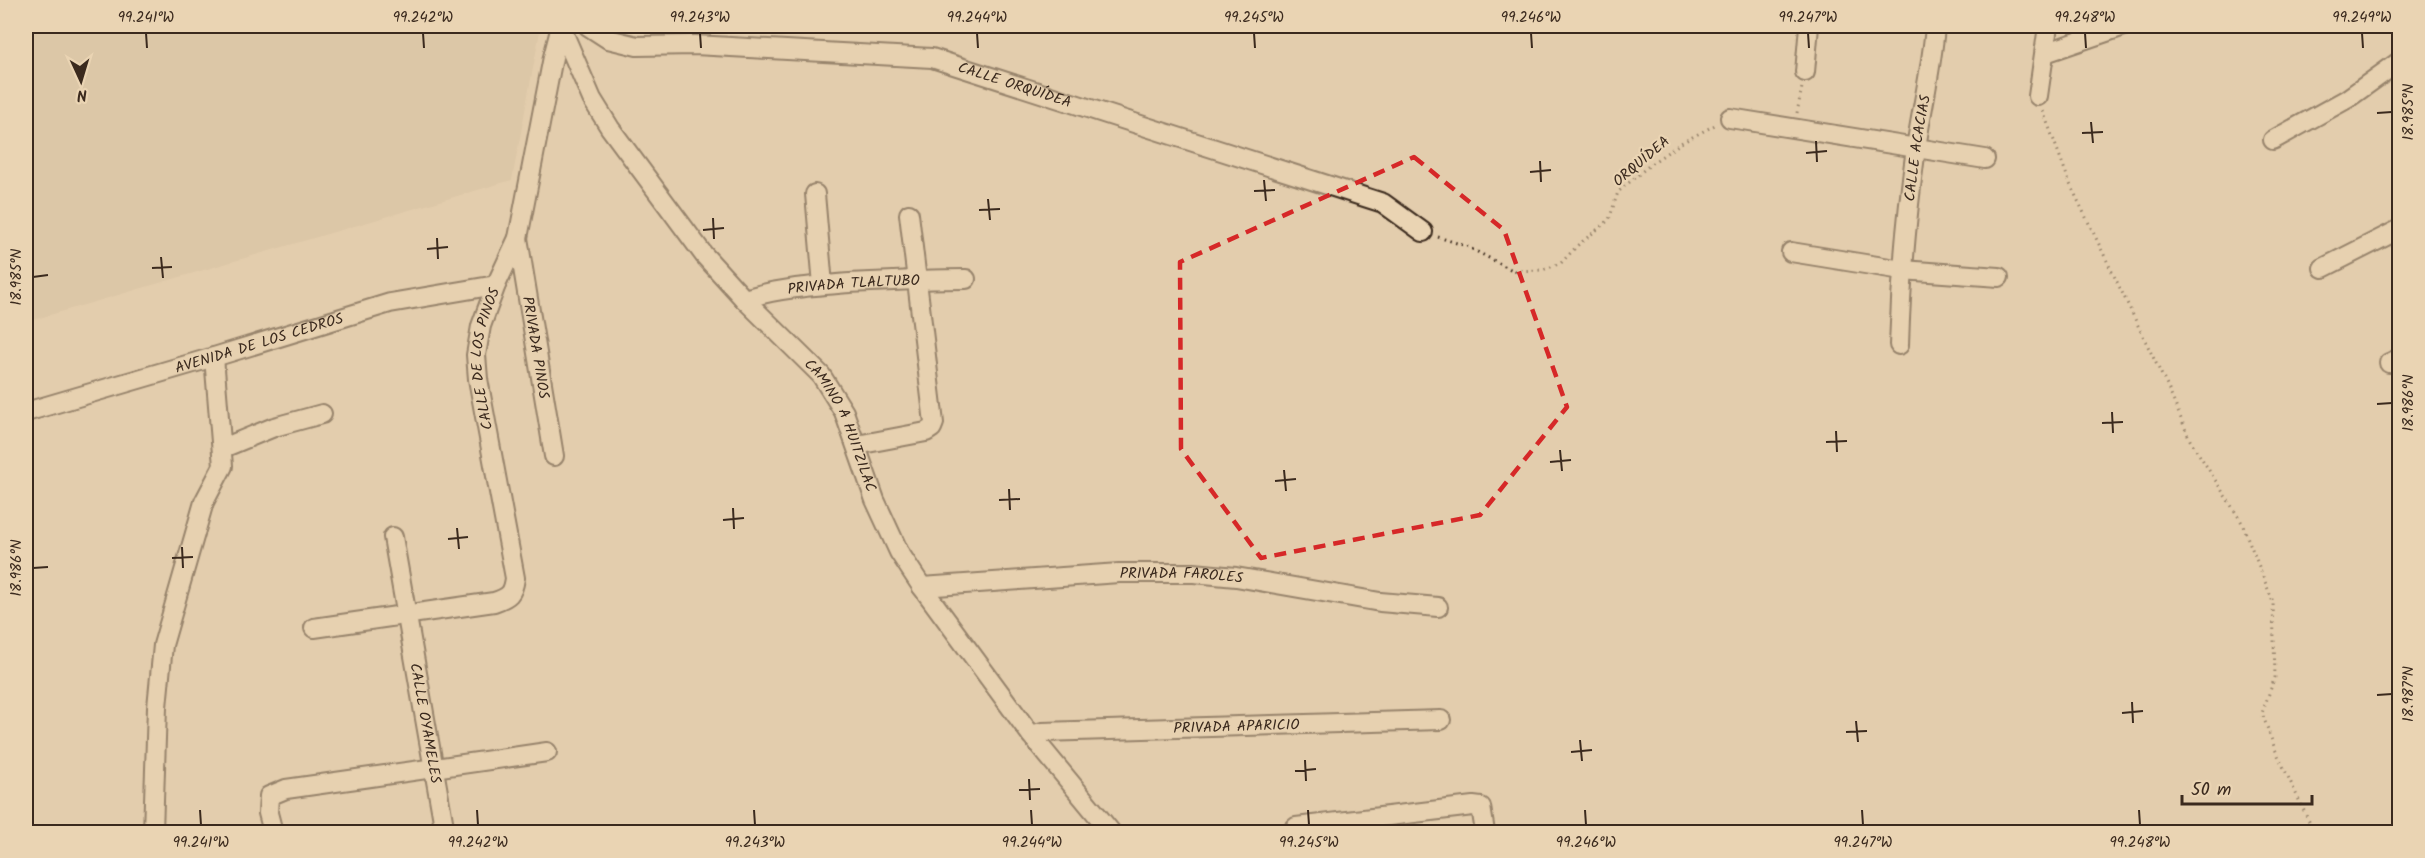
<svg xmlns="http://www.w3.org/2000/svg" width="2425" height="858" font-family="Kalam,sans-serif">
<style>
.built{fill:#d3bea0}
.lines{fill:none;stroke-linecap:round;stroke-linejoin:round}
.minor-casing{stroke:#3b2a1e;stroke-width:22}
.path{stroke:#3b2a1e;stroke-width:3;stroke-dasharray:1.5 4.5;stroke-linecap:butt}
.minor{stroke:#ead4b3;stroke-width:18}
.marked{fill:none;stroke:#d62828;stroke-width:4.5;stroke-dasharray:12 8;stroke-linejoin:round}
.ticks{fill:none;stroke:#3b2a1e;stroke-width:2}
.labels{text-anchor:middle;stroke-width:4.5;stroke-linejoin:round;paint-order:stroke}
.street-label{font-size:15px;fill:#3b2a1e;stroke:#ead4b3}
.neatline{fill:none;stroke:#3b2a1e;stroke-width:2}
.ticks-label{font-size:15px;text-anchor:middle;fill:#3b2a1e}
</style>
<rect width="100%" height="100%" fill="#e3cdad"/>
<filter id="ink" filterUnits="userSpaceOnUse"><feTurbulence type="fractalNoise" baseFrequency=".0167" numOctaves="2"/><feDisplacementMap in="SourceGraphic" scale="12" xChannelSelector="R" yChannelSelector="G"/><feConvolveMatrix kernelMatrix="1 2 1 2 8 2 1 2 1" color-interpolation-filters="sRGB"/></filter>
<g filter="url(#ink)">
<path class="built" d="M26,26H541L512,180L26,322Z"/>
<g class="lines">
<g class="minor-casing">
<g id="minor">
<path id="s1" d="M588,26L608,39L637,46L695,45L932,58L1383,203L1423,232"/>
<path id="s2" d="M561,27L592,99L610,128L704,255L744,299L821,375L844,412L875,500L899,552L922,587L1031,735L1111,832"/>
<path d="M2045,53L2124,26"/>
<path d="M1805,72L1809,26"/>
<path d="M2038,96L2048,26"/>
<path d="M1730,118L1985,159"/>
<path d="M2273,140L2347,99L2400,61"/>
<path d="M815,194L823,285"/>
<path id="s3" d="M518,238L554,456"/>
<path d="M1791,252L1902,270L1999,277"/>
<path d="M2323,268L2400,229"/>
<path id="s4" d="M744,299C779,288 814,286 850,283C889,281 927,279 966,279"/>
<path id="s5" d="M1899,345C1901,279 1907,213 1916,148C1922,107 1932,67 1935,26"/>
<path d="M2389,363L2400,358"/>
<path id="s6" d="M26,412L214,357L390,303L496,285"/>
<path d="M857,445L926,432L932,428L934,423L909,214"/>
<path d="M223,448L274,427L322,414"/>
<path id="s7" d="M393,537L445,832"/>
<path id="s8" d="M922,587L1119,573H1194L1236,577L1380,602L1438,607"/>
<path id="s9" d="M314,628L494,602C509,597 513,594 515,578L478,379L476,355L481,326L496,285L518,238L553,57L561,26"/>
<path id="s10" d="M1031,735L1042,732L1441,720"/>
<path d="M153,832L157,707L163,645L204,502L223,466L214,357"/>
<path d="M273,832L268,813L269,796L286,789L547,752"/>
<path d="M1291,832L1296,827L1473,806L1481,807L1485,832"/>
</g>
</g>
<path class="path" d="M2043,111L2070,184L2168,388L2190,440L2241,521L2273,602L2275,677L2262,713L2275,749L2314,832
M1797,113L1802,87
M1438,237L1466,246L1514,271L1543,270L1561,263L1578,245L1609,220L1618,192L1652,163L1681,143L1715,125"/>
<use href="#minor" class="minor"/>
</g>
</g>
<path d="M0 0H2425V858H0ZM1414,157L1504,230L1567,407L1480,515L1261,558L1181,449L1180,262Z" fill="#e3cdad" fill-opacity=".55" fill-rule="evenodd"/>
<path class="marked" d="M1414,157L1504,230L1567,407L1480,515L1261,558L1181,449L1180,262Z"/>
<path class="ticks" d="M146,33L147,48M423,33L424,48M700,33L701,48M977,33L978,48M1254,33L1255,48M1531,33L1532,48M1808,33L1809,48M2085,33L2086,48M2362,33L2363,48M2377,113L2392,112M2091,122L2093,143M2082,133L2103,132M1816,141L1817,162M1806,153L1827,151M1540,161L1541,182M1530,172L1551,170M1264,180L1266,201M1254,191L1275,190M988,199L990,220M979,210L1000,209M713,218L714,239M703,230L724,228M437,238L438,259M427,249L448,247M161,257L163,278M152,268L172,267M33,277L48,275M2377,404L2392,403M2112,412L2113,433M2102,423L2123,422M1836,431L1837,452M1826,442L1847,441M1560,450L1562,471M1550,462L1571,460M1284,470L1286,491M1275,481L1296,479M1009,489L1010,510M999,500L1020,499M733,508L734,529M723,520L744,518M457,528L459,549M448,539L468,537M182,547L183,568M172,558L193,557M33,568L48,567M2377,695L2392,694M2132,702L2133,723M2122,713L2143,711M1856,721L1858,742M1846,732L1867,731M1580,740L1582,761M1571,752L1592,750M1305,760L1306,781M1295,771L1316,769M1029,779L1030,800M1019,790L1040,789M200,810L201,825M477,810L478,825M754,810L755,825M1031,810L1032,825M1308,810L1309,825M1585,810L1586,825M1862,810L1863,825M2139,810L2140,825"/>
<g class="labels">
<g class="street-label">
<text dy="5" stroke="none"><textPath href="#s1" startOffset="436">CALLE ORQUÍDEA</textPath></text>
<text dy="5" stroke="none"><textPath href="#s5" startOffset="198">CALLE ACACIAS</textPath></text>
<text transform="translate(1641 161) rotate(-40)" y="5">ORQUÍDEA</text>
<text dy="5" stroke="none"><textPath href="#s4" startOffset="111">PRIVADA TLALTUBO</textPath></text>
<text dy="5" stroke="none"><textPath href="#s6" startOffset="243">AVENIDA DE LOS CEDROS</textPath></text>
<text dy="5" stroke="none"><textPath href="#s3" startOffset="111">PRIVADA PINOS</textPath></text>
<text dy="5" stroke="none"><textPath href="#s9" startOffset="440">CALLE DE LOS PINOS</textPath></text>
<text dy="5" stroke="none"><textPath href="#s2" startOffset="492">CAMINO A HUITZILAC</textPath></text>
<text dy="5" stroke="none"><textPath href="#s8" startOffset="260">PRIVADA FAROLES</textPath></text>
<text dy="5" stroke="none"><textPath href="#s7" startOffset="189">CALLE OYAMELES</textPath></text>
<text dy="5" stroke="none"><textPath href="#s10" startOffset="206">PRIVADA APARICIO</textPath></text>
</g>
</g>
<rect width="2425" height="858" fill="none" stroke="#ead4b3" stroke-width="66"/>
<g transform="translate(81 81) rotate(176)" stroke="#ead4b3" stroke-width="4.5" paint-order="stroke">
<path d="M0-4.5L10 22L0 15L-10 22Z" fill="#3b2a1e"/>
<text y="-9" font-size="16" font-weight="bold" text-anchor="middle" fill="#3b2a1e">N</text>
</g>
<path d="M2182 795v9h130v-9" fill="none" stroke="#3b2a1e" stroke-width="3"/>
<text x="2191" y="795" font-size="18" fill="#3b2a1e" stroke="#ead4b3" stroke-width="4.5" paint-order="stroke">50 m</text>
<rect x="33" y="33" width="2359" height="792" class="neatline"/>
<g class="ticks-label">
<text x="146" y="22">99.241°W</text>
<text x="423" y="22">99.242°W</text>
<text x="700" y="22">99.243°W</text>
<text x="977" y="22">99.244°W</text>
<text x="1254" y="22">99.245°W</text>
<text x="1531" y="22">99.246°W</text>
<text x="1808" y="22">99.247°W</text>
<text x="2085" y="22">99.248°W</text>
<text x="2362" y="22">99.249°W</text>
<text transform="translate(2408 112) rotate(-90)" y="5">18.985°N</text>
<text transform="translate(16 277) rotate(-90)" y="5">18.985°N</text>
<text transform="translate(2408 403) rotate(-90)" y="5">18.986°N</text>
<text transform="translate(16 568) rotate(-90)" y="5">18.986°N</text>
<text transform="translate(2408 694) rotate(-90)" y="5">18.987°N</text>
<text x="201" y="847">99.241°W</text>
<text x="478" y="847">99.242°W</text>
<text x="755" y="847">99.243°W</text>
<text x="1032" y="847">99.244°W</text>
<text x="1309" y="847">99.245°W</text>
<text x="1586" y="847">99.246°W</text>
<text x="1863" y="847">99.247°W</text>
<text x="2140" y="847">99.248°W</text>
</g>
</svg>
